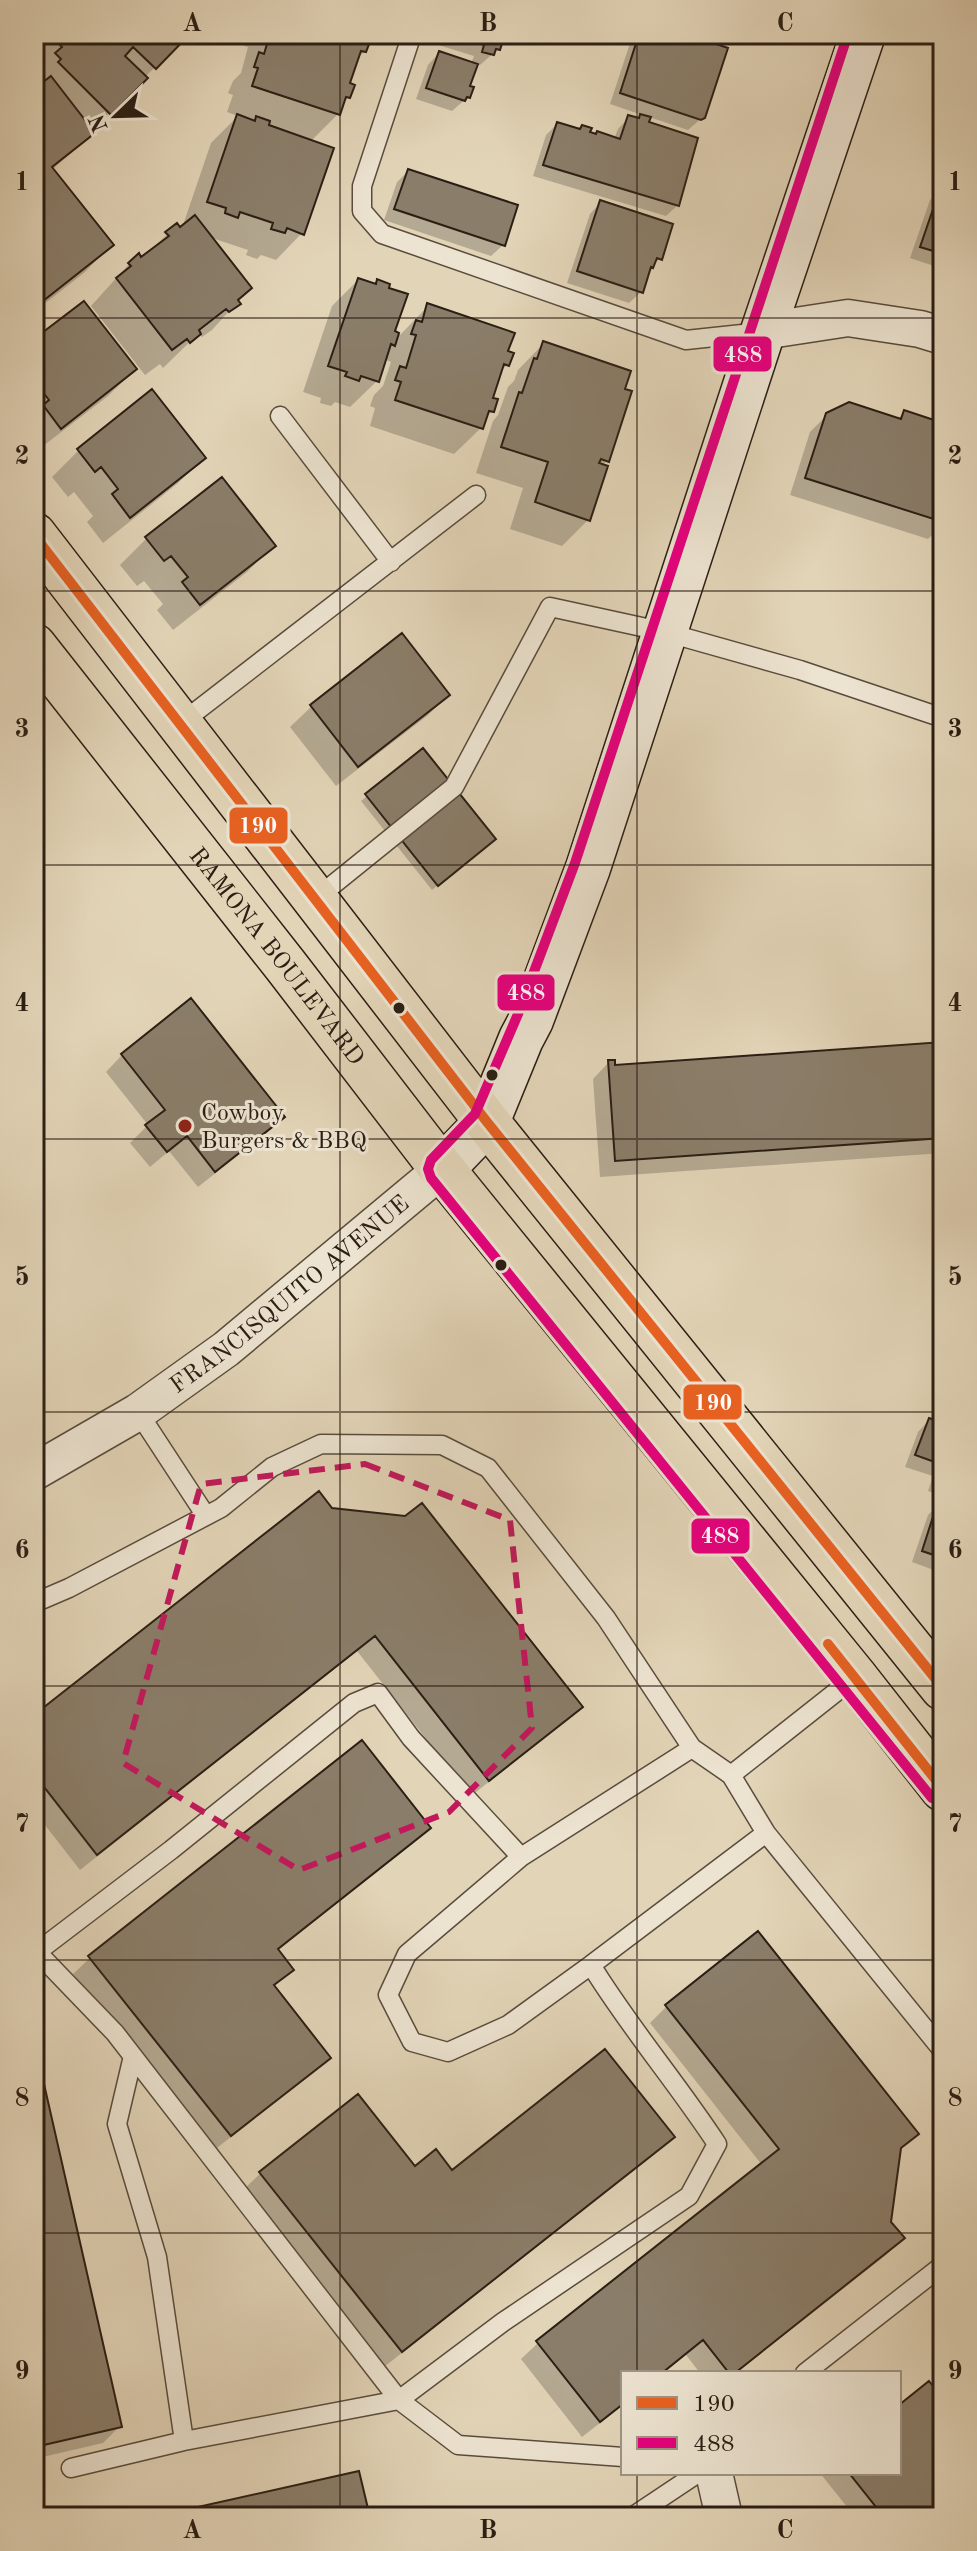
<svg xmlns="http://www.w3.org/2000/svg" width="977" height="2551" font-family="'Old Standard TT',serif">
<style>
.shadow{fill:#0003}
.building{fill:#8a7d69;stroke:#2b1e14;stroke-width:2}
.lines{fill:none;stroke-linecap:round;stroke-linejoin:round}
.lane-casing{stroke:#594c3d;stroke-width:21}
.street-casing{stroke:#594c3d;stroke-width:39}
.secondary-casing{stroke:#2b1e14;stroke-width:47}
.primary-casing{stroke:#2b1e14;stroke-width:47}
.lane{stroke:#ece3d0;stroke-width:18}
.street{stroke:#ece3d0;stroke-width:36}
.secondary{stroke:#ece3d0;stroke-width:44}
.primary{stroke:#e2d4b7;stroke-width:44}
.bus-1-casing{stroke:#ece3d0;stroke-width:16}
.bus-2-casing{stroke:#ece3d0;stroke-width:16}
.bus-1{stroke:#e86121;stroke-width:10}
.bus-2{stroke:#e5007d;stroke-width:10}
.marked{fill:none;stroke:#c2185b;stroke-width:6;stroke-dasharray:16 10;stroke-linejoin:round}
.grid{fill:none;stroke:#2b1e14;stroke-width:2;stroke-opacity:0.55}
.bus-dot{fill:#2b1e14;stroke:#ece3d0;stroke-width:3}
.poi-dot{fill:#8f2418;stroke:#ece3d0;stroke-width:3}
.labels{text-anchor:middle;stroke-width:6;stroke-linejoin:round;paint-order:stroke}
.street-label{font-size:24px;fill:#2b1e14;stroke:#ece3d0}
.poi-label{font-size:24px;fill:#2b1e14;stroke:#ece3d0;text-anchor:start}
.line-badge{stroke:#ece3d0;stroke-width:3}
.badge-label{font-size:22px;text-anchor:middle;font-weight:bold;fill:#fff}
.neatline{fill:none;stroke:#2b1e14;stroke-width:3}
.grid-label{font-size:26px;text-anchor:middle;font-weight:bold;fill:#2b1e14}
</style>
<rect width="100%" height="100%" fill="#e2d4b7"/>
<filter id="stains"><feTurbulence type="fractalNoise" baseFrequency=".0025" numOctaves="4"/><feColorMatrix values="0 0 0 0 .2 0 0 0 0 .09 0 0 0 0 .02 0 0 0 .5 -.17"/></filter>
<radialGradient id="worn" r=".72"><stop offset=".6" stop-color="#630" stop-opacity="0"/><stop offset="1" stop-color="#630" stop-opacity=".3"/></radialGradient>
<path class="shadow" d="M37,34H195L175,47L91,131L93,133L52,170L111,245L85,272L34,312V77L37,75L34,72V37Z
M248,34H365V51L356,59L348,84V97L341,104L338,114L310,142L302,233L276,260L261,255L257,259L246,255L248,250L209,237L250,288L212,330L202,337L198,334L163,368L160,364L145,375L91,306L129,264L139,256L140,260L176,226L182,228L211,143L238,116L227,112L233,95L228,93L233,81L241,73L248,47L244,46Z
M438,34H503L498,49L480,65L476,64L468,87V97L452,111L416,99L428,65L439,53L471,64L474,56L435,44Z
M633,34H681L703,117L688,130L649,117L647,123L678,205L666,216L533,176L546,135L557,124L614,139L618,129L629,117L637,120L642,115L610,104Z
M695,34H717L712,39Z
M943,161V269L910,258L930,200L943,187L935,185Z
M408,171L503,245L491,256L384,220L397,182Z
M601,202L660,258L647,271L641,292L629,303L567,283L590,214Z
M358,280L374,285L377,282L393,332L400,335L428,306L506,352L507,365L499,373L490,399L492,411L484,419L481,428L454,454L370,426L375,408L370,406L374,395L383,386L391,362L384,359L377,381L350,407L335,402L331,406L320,403L321,398L303,392L332,306Z
M34,342L135,369L108,396L34,453Z
M544,343L607,461L601,466L588,520L562,546L510,529L523,488L476,473L493,421L498,415L508,387L514,381L518,370Z
M904,412L943,425V524L928,539L790,495L810,432L827,415L897,420Z
M78,451L204,458L177,484L103,543L87,522L93,516L74,492L68,497L52,477Z
M146,539L273,546L247,572L173,630L157,610L163,604L144,581L137,586L120,565Z
M402,636L448,695L427,716L336,786L290,727L311,707Z
M423,751L488,844L432,890L361,801Z
M943,1044V1153L600,1177L593,1079L609,1062L613,1067Z
M122,1055L283,1117L266,1133L198,1187L169,1151L150,1167L130,1143L148,1125L106,1072Z
M929,1420L943,1425V1496L928,1491L933,1476L905,1467L918,1432Z
M939,1504L943,1505V1585L936,1583L939,1572L912,1562L928,1515Z
M331,1510L580,1707L563,1723L471,1796L357,1651L80,1870L34,1811V1718Z
M429,1828L412,1844L277,1951L291,1969L273,1987L328,2057L311,2074L213,2151L73,1974L90,1958Z
M667,2006L916,2134L898,2152L889,2222L902,2238L886,2255L736,2373H700L686,2355L664,2373H623V2405L582,2437L521,2359L538,2343L762,2165L650,2023Z
M34,2049L120,2426L103,2443L34,2459Z
M672,2137L656,2153L384,2367L244,2189L261,2173L415,2168L452,2173Z
M943,2402V2517H855L820,2473H899V2408Z"/>
<path class="building" d="M49,34H190L156,69L133,47L125,56L148,78L111,115L58,62L61,59L55,53L62,47Z
M270,34H367L366,37L371,39L366,52L361,51L350,83L355,85L350,98L346,97L340,115L252,86L258,68L254,67L259,52L264,54Z
M450,34H505L500,50L496,49L494,55L482,52L484,45Z
M639,34H687L728,48L705,118L701,120L620,93Z
M439,51L478,64L470,86L474,87L470,98L467,97L465,101L426,88Z
M51,76L95,133L52,167L114,245L43,301L34,289V89Z
M237,114L255,121L256,116L270,121L269,125L334,148L304,235L287,228L285,233L271,229L273,223L240,212L238,218L225,213L226,208L207,202Z
M640,114L651,117L649,122L698,138L679,206L543,165L557,122L580,129L582,125L592,128L590,132L596,134L597,131L620,139L628,115L639,118Z
M408,169L518,205L505,246L394,209Z
M941,186L943,187V254L920,247Z
M600,200L673,224L662,260L657,258L653,268L651,267L643,293L577,271Z
M195,215L252,288L238,300L241,304L229,312L226,309L199,330L201,334L190,343L187,339L172,350L116,278L131,266L128,263L139,253L141,257L169,236L165,232L177,223L180,227Z
M358,278L376,284L377,279L390,284L389,288L408,294L395,331L399,333L395,346L391,344L379,382L361,376L359,381L345,376L347,372L328,366Z
M84,301L137,369L61,429L43,405L49,400L34,381V339Z
M427,303L515,333L508,351L514,353L509,366L504,364L493,398L498,399L494,412L489,411L483,429L395,400L401,382L395,380L400,366L406,368L416,335L411,334L416,320L422,322Z
M543,341L631,371L625,389L632,391L609,462L601,459L599,463L608,466L590,521L535,502L548,462L501,447L519,392L522,393L534,358L537,359Z
M152,389L206,458L130,518L112,494L118,489L101,467L95,472L77,449Z
M849,402L901,419L904,410L943,423V522L805,478L826,413Z
M222,477L276,546L200,605L182,582L188,577L171,556L164,561L145,537Z
M402,633L450,695L358,767L310,705Z
M423,748L496,839L438,886L365,794Z
M191,998L285,1117L215,1172L187,1136L167,1152L145,1125L165,1110L121,1054Z
M943,1042V1138L615,1161L608,1060H615V1065Z
M929,1418L943,1423V1465L915,1455Z
M319,1491L332,1508L405,1516L422,1503L583,1707L489,1781L375,1636L97,1855L34,1774V1715Z
M938,1501L943,1503V1558L922,1551Z
M362,1740L431,1828L278,1949L294,1970L274,1985L331,2058L231,2136L88,1956Z
M758,1931L919,2134L901,2148L891,2222L905,2238L735,2373H729L703,2340L662,2373H623V2404L600,2422L536,2341L779,2149L665,2005Z
M34,2040L122,2427L35,2447L34,2442Z
M605,2049L675,2137L402,2352L259,2172L358,2094L415,2166L436,2149L452,2170Z
M929,2381L943,2399V2517H884L849,2473H899V2405Z
M359,2471L370,2517H153Z"/>
<g class="lines">
<g class="lane-casing">
<path id="lane" d="M412,34L362,186V211L382,234L686,340L761,332
M280,416L391,562
M181,723L476,495
M314,900L454,787L550,607L665,632L800,670L943,718
M138,1412L206,1516
M34,1603L69,1588L221,1508L272,1467L321,1444L442,1445L488,1468L606,1618L692,1748
M855,1677L731,1775L766,1833L943,2051
M521,1857L407,1954L388,1995L412,2042L448,2052L508,2025L591,1965
M133,2056L117,2124L157,2257L184,2441L399,2400L503,2322L689,2196L717,2144C677,2083 629,2027 591,1965L766,1833
M805,2373L943,2265
M623,2457L458,2445L399,2400L115,2033L37,1952L171,1850L354,1703L378,1693L411,1738L521,1857L692,1748L731,1775
M71,2468L184,2441
M632,2517L698,2473"/>
</g>
<g class="street-casing">
<g id="street">
<path d="M763,331L848,318L920,329L943,336"/>
<path id="s1" d="M34,1472L138,1412L226,1349L442,1169"/>
<path d="M714,2473L724,2517"/>
</g>
</g>
<g class="secondary-casing">
<path id="secondary" d="M442,1169L487,1122L521,1039L531,1020L588,868L763,331L863,34"/>
</g>
<g class="primary-casing">
<g id="primary">
<path d="M34,535L487,1122L943,1688"/>
<path id="s2" d="M34,646L286,966L442,1169L855,1677L943,1789"/>
</g>
</g>
<use href="#lane" class="lane"/>
<use href="#street" class="street"/>
<use href="#secondary" class="secondary"/>
<use href="#primary" class="primary"/>
<g class="bus-1-casing">
<path id="bus-1" d="M34,535L487,1122L943,1688
M828,1644L943,1789"/>
</g>
<g class="bus-2-casing">
<path id="bus-2" d="M848,34L575,863L518,1014L475,1114L431,1160L428,1169L431,1178L932,1798"/>
</g>
<use href="#bus-1" class="bus-1"/>
<use href="#bus-2" class="bus-2"/>
</g>
<path class="marked" d="M365,1464L510,1520L532,1728L449,1812L299,1870L123,1763L201,1484Z"/>
<path class="grid" d="M340,34V2517M637,34V2373M34,318H943M34,591H943M34,865H943M34,1139H943M34,1412H943M34,1686H943M34,1960H943M34,2233H943M637,2473V2517"/>
<g class="bus-dot">
<circle cx="399" cy="1008" r="7"/>
<circle cx="492" cy="1075" r="7"/>
<circle cx="501" cy="1265" r="7"/>
</g>
<circle class="poi-dot" cx="185" cy="1126" r="8"/>
<g class="labels">
<g class="street-label">
<text dy="8" stroke="none"><textPath href="#s2" startOffset="394">RAMONA BOULEVARD</textPath></text>
<text dy="8" stroke="none"><textPath href="#s1" startOffset="312">FRANCISQUITO AVENUE</textPath></text>
</g>
<g class="poi-label">
<text x="201" y="1120">Cowboy<tspan x="201" dy="28">Burgers &amp; BBQ</tspan></text>
</g>
</g>
<g class="line-badge">
<rect x="712" y="335" width="61" height="38" rx="8" fill="#e5007d"/>
<rect x="228" y="806" width="61" height="39" rx="8" fill="#e86121"/>
<rect x="496" y="973" width="60" height="39" rx="8" fill="#e5007d"/>
<rect x="682" y="1383" width="61" height="38" rx="8" fill="#e86121"/>
<rect x="690" y="1517" width="61" height="38" rx="8" fill="#e5007d"/>
</g>
<g class="badge-label">
<text x="743" y="362">488</text>
<text x="258" y="833">190</text>
<text x="526" y="1000">488</text>
<text x="713" y="1410">190</text>
<text x="720" y="1543">488</text>
</g>
<rect width="977" height="2551" fill="none" stroke="#e2d4b7" stroke-width="88"/>
<rect x="621" y="2371" width="280" height="104" fill="#ece3d0" stroke="#9f9485" stroke-width="2"/>
<rect x="637" y="2397" width="40" height="12" fill="#e86121" stroke="#9f9485" stroke-width="2"/>
<text x="693" y="2411" font-size="24" fill="#2b1e14">190</text>
<rect x="637" y="2437" width="40" height="12" fill="#e5007d" stroke="#9f9485" stroke-width="2"/>
<text x="693" y="2451" font-size="24" fill="#2b1e14">488</text>
<g transform="translate(116 116) rotate(247)" stroke="#ece3d0" stroke-width="6" paint-order="stroke">
<path d="M0-6L14 30L0 20L-14 30Z" fill="#2b1e14"/>
<text y="-12" font-size="22" font-weight="bold" text-anchor="middle" fill="#2b1e14">N</text>
</g>
<rect x="44" y="44" width="889" height="2463" class="neatline"/>
<g class="grid-label">
<text x="192" y="31">A</text>
<text x="488" y="31">B</text>
<text x="785" y="31">C</text>
<text x="22" y="190">1</text>
<text x="955" y="190">1</text>
<text x="22" y="464">2</text>
<text x="955" y="464">2</text>
<text x="22" y="737">3</text>
<text x="955" y="737">3</text>
<text x="22" y="1011">4</text>
<text x="955" y="1011">4</text>
<text x="22" y="1285">5</text>
<text x="955" y="1285">5</text>
<text x="22" y="1558">6</text>
<text x="955" y="1558">6</text>
<text x="22" y="1832">7</text>
<text x="955" y="1832">7</text>
<text x="22" y="2106">8</text>
<text x="955" y="2106">8</text>
<text x="22" y="2379">9</text>
<text x="955" y="2379">9</text>
<text x="192" y="2538">A</text>
<text x="488" y="2538">B</text>
<text x="785" y="2538">C</text>
</g>
<rect width="100%" height="100%" filter="url(#stains)"/>
<rect width="100%" height="100%" fill="url(#worn)"/>
</svg>
